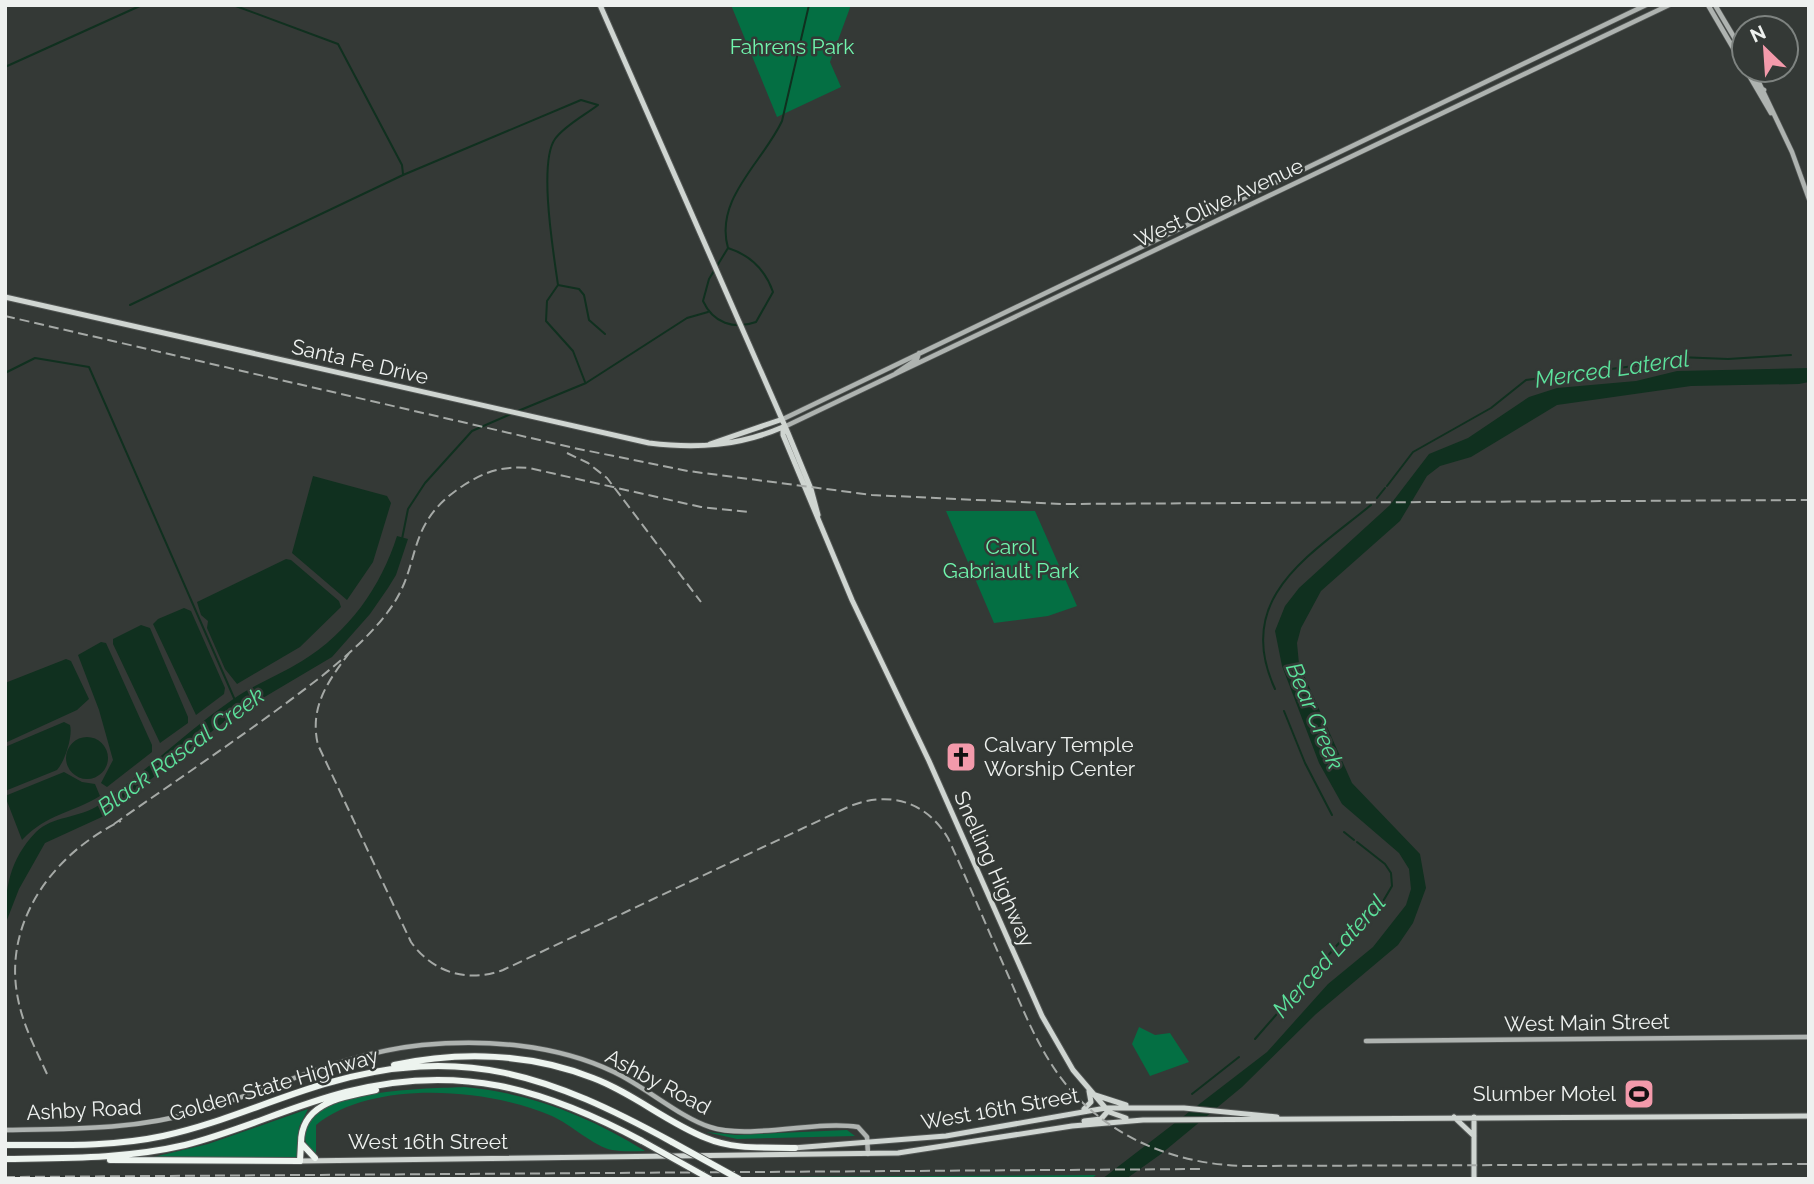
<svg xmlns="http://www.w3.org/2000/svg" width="1814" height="1184" font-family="Raleway,sans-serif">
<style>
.green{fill:#046f43}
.water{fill:#10301f}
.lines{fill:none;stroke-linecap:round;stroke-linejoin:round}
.stream{stroke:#10301f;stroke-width:2}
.secondary-casing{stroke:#525654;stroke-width:6}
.primary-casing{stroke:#525654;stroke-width:7}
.highway-casing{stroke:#525654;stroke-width:8}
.secondary{stroke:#aeb3b0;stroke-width:4.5}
.primary{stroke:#cfd5d1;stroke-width:5}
.highway{stroke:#edf4ef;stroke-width:6}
.rail{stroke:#a5a9a6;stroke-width:2;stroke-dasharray:10 5;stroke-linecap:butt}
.highway-bridge-casing{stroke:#525654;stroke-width:8;stroke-linecap:butt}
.highway-bridge{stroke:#edf4ef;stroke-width:6}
.labels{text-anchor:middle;stroke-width:5;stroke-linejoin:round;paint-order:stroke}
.park-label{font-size:21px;fill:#71f6ae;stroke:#343936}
.street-label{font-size:21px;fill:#eef1ef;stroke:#343936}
.poi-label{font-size:21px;fill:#eef1ef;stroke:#343936;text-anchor:start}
.water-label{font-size:23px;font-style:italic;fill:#5ce29c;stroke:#343936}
</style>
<rect width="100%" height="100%" fill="#343936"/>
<path class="green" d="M731,5H851L830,62L841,87L777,117Z
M946,511H1035L1077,606L1048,616L994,623Z
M1139,1027L1155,1035L1170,1033L1189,1062L1150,1076L1132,1044Z
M464,1087C530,1093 589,1116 645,1151C634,1151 623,1152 612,1150C595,1147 570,1124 552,1116C488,1088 372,1079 316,1125V1153C310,1150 305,1145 305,1137C304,1087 432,1089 464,1087Z
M308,1109L299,1127L297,1157L145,1159L208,1144Z
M847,1130L855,1136L737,1139L706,1132L736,1135Z
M1096,1175L1091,1179H746L743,1177Z"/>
<path class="water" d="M1809,368V382L1799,384L1691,386L1557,405L1471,457L1440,466L1427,476L1400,521L1321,591L1301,628L1297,643L1299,664L1352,783L1420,854L1426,888L1413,923L1398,945L1316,1014L1242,1087L1161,1154L1126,1179H1102L1267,1052L1328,984L1373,947L1406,905L1411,889L1409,869L1399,853L1342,804L1319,763L1282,666L1275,631L1285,606L1299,588L1390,505L1429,454L1468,438L1529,397L1557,388L1636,381L1677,371Z
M313,476L387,496L391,503L373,562L347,600L292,553Z
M397,536L408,539L396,575L388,588L370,614L332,657L229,718L104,816L45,843L19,889L5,925C5,889 9,860 36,832C52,816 80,818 99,805C145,772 186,732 232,700C254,684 280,675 302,661C348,633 381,587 397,536Z
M286,559L291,560L339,601L341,607L300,647L237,684L225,669L207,628L208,621L201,615L197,602Z
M184,608L191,611L225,688L224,694L196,715L153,624L158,619Z
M141,625L150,628L188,717V723L160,743L113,644V639Z
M101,642L106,643L152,745V752L107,787L101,783L113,760L99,710L78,655Z
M66,659L71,661L89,699L77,710L5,743V683Z
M64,722L70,725C73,736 65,761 57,770L5,791V747Z
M66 758a21 21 0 1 1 42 0a21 21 0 1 1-42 0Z
M64,772L82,782L95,784L100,796C70,814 48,813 22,840L5,796Z"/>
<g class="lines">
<path class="stream" d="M233,5L338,44L402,165L403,174
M5,67L142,5
M728,248C714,199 763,162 782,121L809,5
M728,248C750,255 765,269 773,292L756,322C734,330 713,323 703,301L709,279Z
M558,285L579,289L584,295L589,320L605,334
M130,305L403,175L581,100L598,105
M5,373L35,358L89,367L234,698
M585,382L573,351L546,321L547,301L558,285C554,256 538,163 555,139C564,126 585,115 598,105
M518,411L586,383L687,318L708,312
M1387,486L1413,452L1491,408L1526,380L1634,366L1678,357L1728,359L1791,355
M1377,498L1385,488
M402,539L408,509L425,483L472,431L513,413
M1275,689C1233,598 1309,556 1371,505
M1284,711L1305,763L1332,815
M1344,832L1354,840
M1255,1039L1339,943L1382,903L1392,886L1391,873L1385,864L1357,842
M1192,1094L1239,1057"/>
<g class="secondary-casing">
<path id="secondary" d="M1708,5L1771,113
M1715,5L1744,54
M1732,43L1744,57
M1747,70L1757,86L1764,90
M1753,70L1792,152L1809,199
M896,373L917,359L919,353
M781,420L1646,5
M784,427L1669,5
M1366,1041L1809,1037
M5,1130C71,1129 136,1130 199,1111C274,1089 343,1053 422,1045C485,1039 556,1044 614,1072C644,1086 681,1118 710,1127C748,1140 816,1120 858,1127L867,1137L868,1154"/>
</g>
<g class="primary-casing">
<path id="primary" d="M600,5L788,433L811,489L818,515
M5,297L649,443C697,449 739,446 783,427
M783,427V435L852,600L929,761L1042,1016L1073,1070L1109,1112L1126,1118
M710,444L780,420
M1095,1095L1126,1105
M1084,1109L1091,1102L1089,1091
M1454,1117L1474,1136
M1474,1117V1179
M1084,1121L1101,1119L1108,1111
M793,1148L946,1136L1106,1108H1184L1277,1117
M300,1161L898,1153L1072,1126L1143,1120L1809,1116"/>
</g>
<g class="highway-casing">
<path id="highway" d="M394,1065C460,1051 530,1053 593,1078C633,1093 666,1122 706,1138C734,1150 765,1147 795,1148
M5,1145C58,1145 112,1147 163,1136C219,1124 270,1100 324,1084C463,1043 551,1076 672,1142
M315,1158L301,1143C301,1102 344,1097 376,1090
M5,1159C66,1158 125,1159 185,1145C240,1131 291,1106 346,1092C458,1063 543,1088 642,1141
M110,1160L300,1161L301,1143"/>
</g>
<use href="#secondary" class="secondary"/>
<use href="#primary" class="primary"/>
<use href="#highway" class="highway"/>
<path class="rail" d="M5,316L574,448L688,471L872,495L1063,504L1809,500
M567,453L588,463L607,478L701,602
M350,652C328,681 309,707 318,745L411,942C433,973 468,983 503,970L848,807C888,790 926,801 948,838C969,884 988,930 1008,975C1021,1005 1033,1035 1050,1062C1092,1130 1166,1164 1244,1166L1809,1164
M114,824C184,775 255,728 322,676C345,657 369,637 387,613C425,564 401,526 464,485C486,471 503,466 529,468L701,507L749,512
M47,1074C36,1050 23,1025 18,999C2,922 54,853 121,821
M5,1177L1202,1169"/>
<g class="highway-bridge-casing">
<path id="highway-bridge" d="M642,1141L710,1179
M672,1142L739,1179"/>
</g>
<use href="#highway-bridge" class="highway-bridge"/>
</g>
<defs>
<g id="church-square" transform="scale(1.575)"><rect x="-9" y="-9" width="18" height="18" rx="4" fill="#f39aab" stroke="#343936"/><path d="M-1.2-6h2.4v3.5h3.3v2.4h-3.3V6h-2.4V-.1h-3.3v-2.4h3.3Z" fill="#111"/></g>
<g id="stadium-square" transform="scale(1.575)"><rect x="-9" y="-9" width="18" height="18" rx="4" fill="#f39aab" stroke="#343936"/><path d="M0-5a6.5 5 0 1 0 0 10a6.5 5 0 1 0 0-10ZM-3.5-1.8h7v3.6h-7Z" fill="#111"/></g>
</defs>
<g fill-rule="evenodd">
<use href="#church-square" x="961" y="757"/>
<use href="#stadium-square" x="1639" y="1094"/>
</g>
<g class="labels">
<g class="park-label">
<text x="792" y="54">Fahrens Park</text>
<text x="1011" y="554">Carol<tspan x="1011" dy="24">Gabriault Park</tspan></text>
</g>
<g class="street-label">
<text transform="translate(1219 203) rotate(-25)" y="7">West Olive Avenue</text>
<text transform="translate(360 362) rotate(13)" y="7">Santa Fe Drive</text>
<text transform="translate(994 869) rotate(66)" y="7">Snelling Highway</text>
<text transform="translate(1587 1023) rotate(-1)" y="7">West Main Street</text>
<text transform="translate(658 1082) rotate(28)" y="7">Ashby Road</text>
<text transform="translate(274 1085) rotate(-16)" y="7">Golden State Highway</text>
<text transform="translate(1000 1109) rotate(-10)" y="7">West 16th Street</text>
<text transform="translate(84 1110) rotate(-3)" y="7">Ashby Road</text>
<text x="428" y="1149">West 16th Street</text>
</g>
<g class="poi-label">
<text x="984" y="752">Calvary Temple<tspan x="984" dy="24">Worship Center</tspan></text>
<text x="1616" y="1101" text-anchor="end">Slumber Motel</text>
</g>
<g class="water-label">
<text transform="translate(1612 369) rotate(-8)" y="8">Merced Lateral</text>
<text transform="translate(1315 716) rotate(67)" y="8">Bear Creek</text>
<text transform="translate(181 751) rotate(-36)" y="8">Black Rascal Creek</text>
<text transform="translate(1329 956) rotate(-48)" y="8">Merced Lateral</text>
</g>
</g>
<rect width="1814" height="1184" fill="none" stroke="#eef1ef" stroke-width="14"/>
<g transform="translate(1765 49) rotate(335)"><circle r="33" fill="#343936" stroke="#7e8380" stroke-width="2"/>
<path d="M0-5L12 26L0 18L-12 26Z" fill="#f39aab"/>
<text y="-10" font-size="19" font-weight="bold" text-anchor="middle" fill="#eef1ef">N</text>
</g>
</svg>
